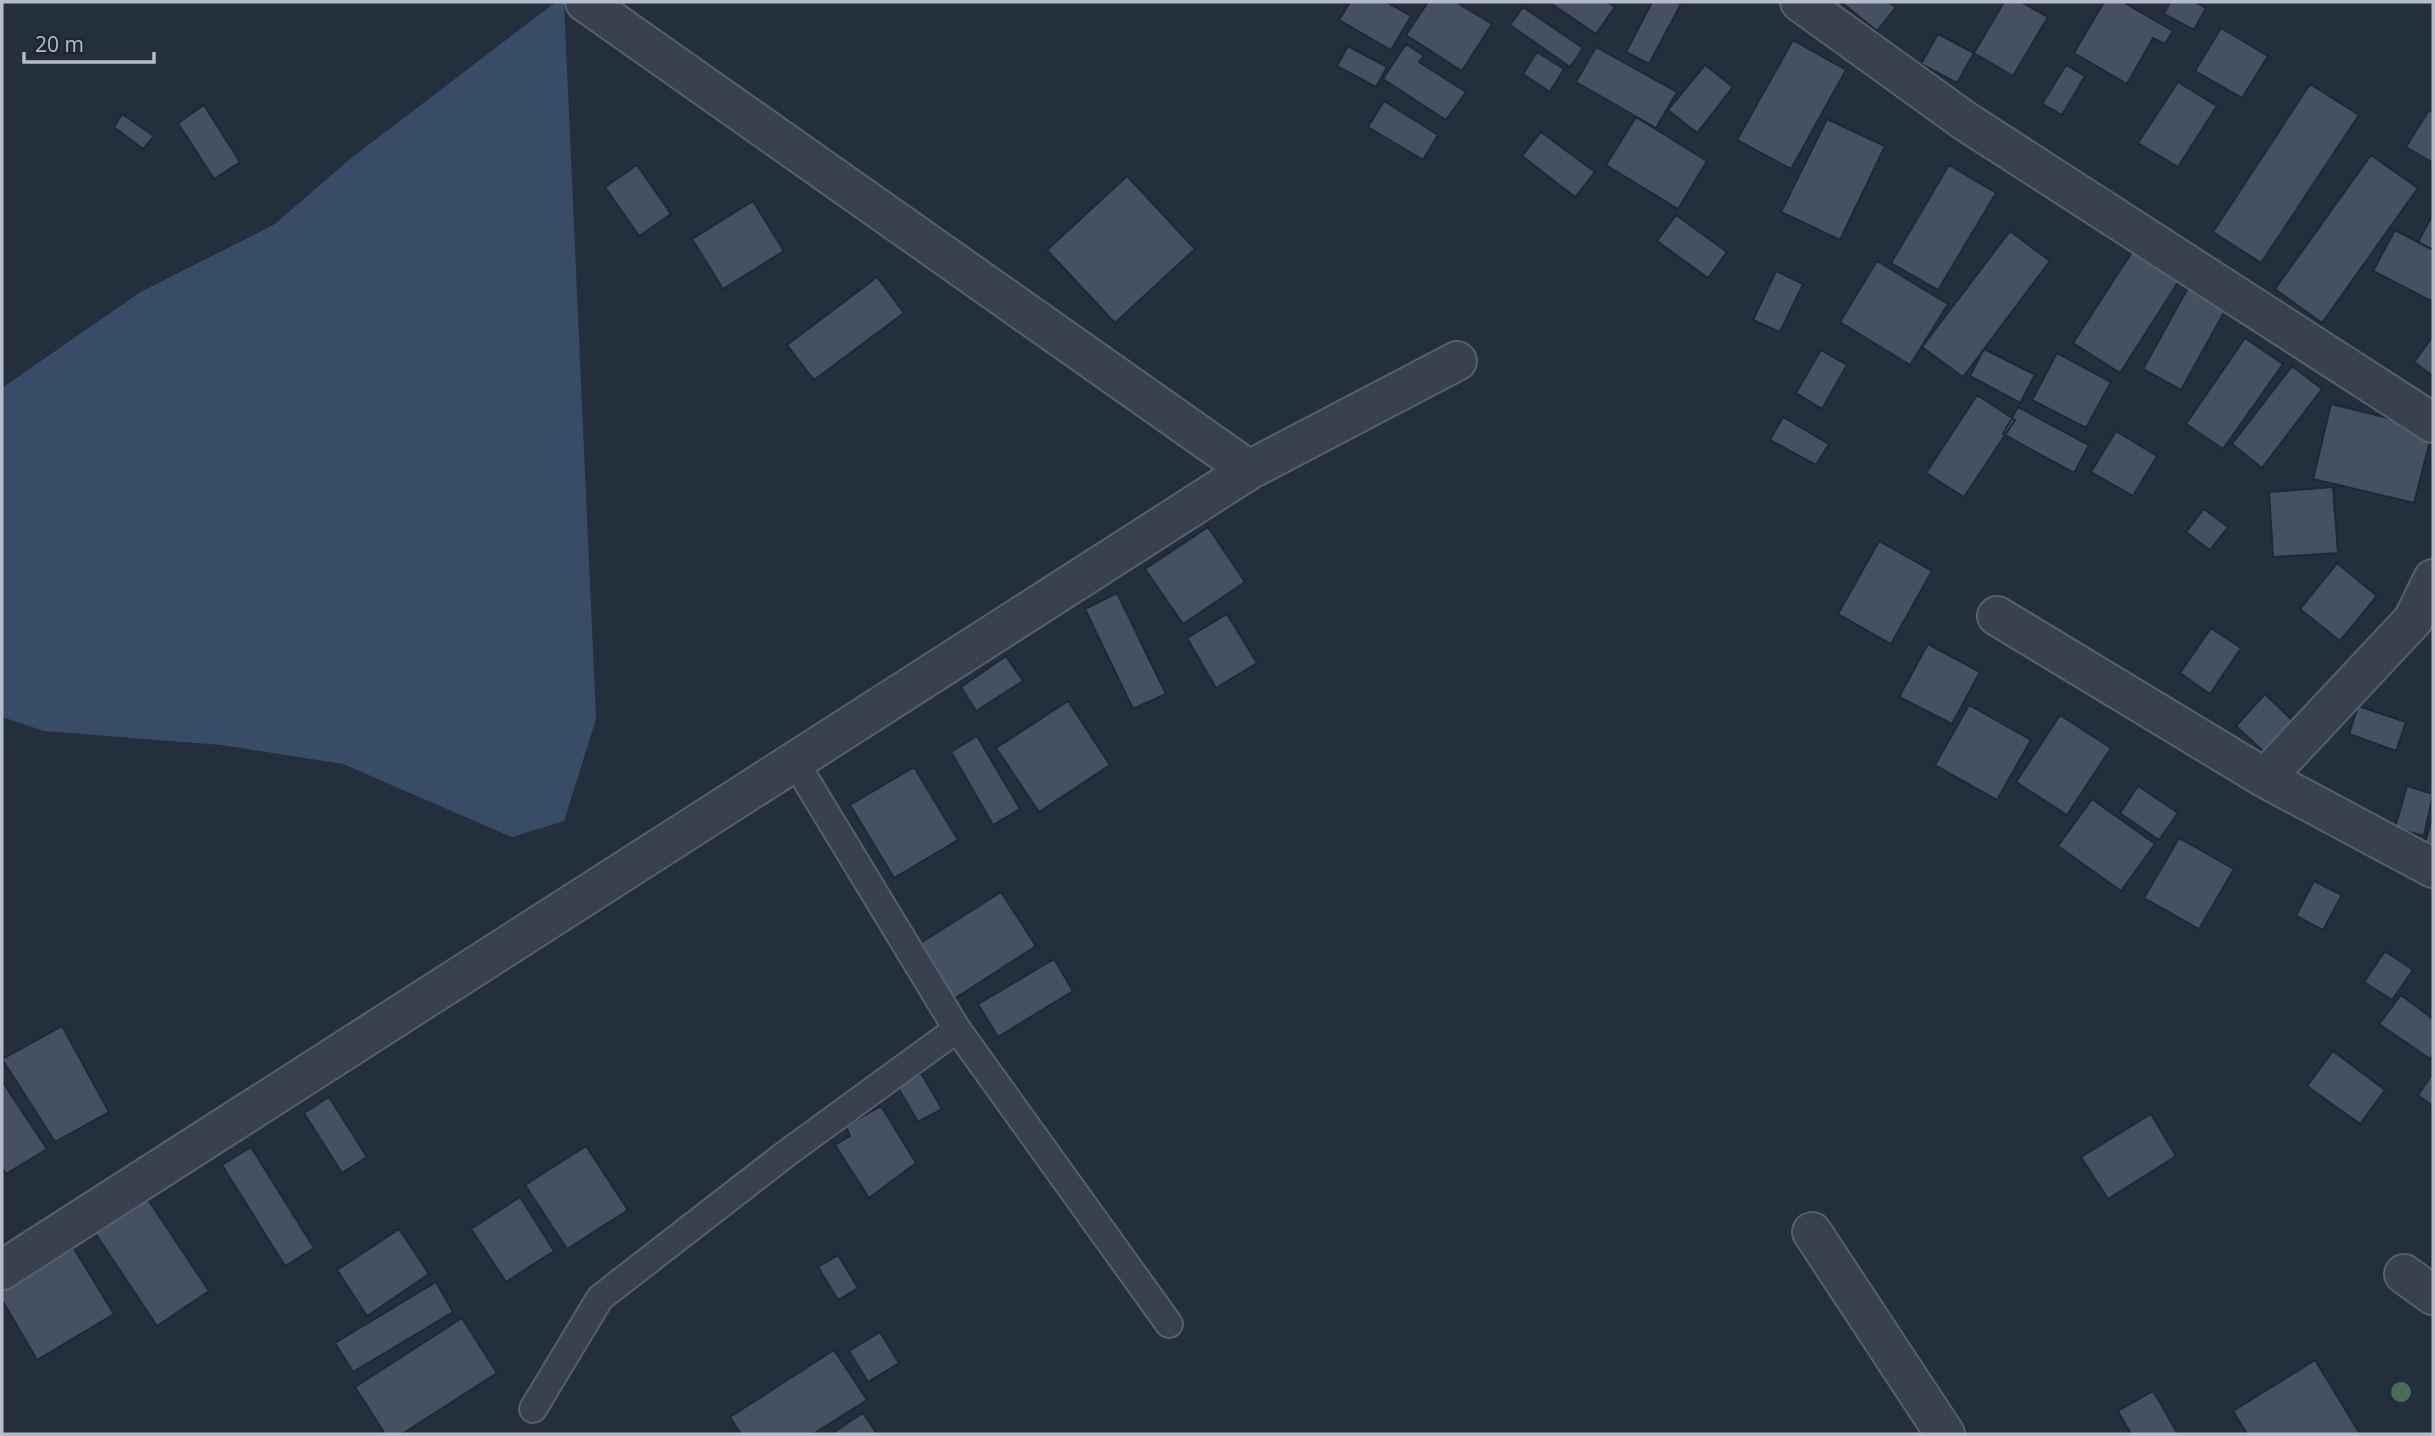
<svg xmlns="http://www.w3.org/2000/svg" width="2435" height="1436" font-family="'Open Sans',sans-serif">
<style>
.water{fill:#394c67}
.building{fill:#455162;stroke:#1f2835;stroke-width:2}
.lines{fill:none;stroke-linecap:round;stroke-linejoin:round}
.service-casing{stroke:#565f6c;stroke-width:30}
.minor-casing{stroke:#565f6c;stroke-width:42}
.service{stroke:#38414e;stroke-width:26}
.minor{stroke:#38414e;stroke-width:38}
.tree{fill:#4b6a5d}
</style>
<rect width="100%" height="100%" fill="#242f3e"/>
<path class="water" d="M556,2H564L596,719L564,821L512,837L343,764L222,745L44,731L2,717V388L139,293L275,224L350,159Z"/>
<path class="building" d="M1350,2H1386L1411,16L1391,50L1339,20Z
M1428,2H1456L1492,24L1462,71L1406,35Z
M1549,2H1607L1615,7L1596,34Z
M1652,2H1676L1681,4L1649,64L1626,52Z
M1841,2H1888L1896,7L1877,31Z
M2004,2H2021L2048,17L2013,76L1974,53Z
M2104,2H2123L2173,31L2165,44L2153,38L2127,84L2074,53Z
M2170,2H2195L2206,8L2194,30L2164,14Z
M1523,7L1583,48L1570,67L1510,25Z
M2221,28L2268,56L2242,98L2195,71Z
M1938,34L1974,53L1957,83L1921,64Z
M1793,40L1846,70L1791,169L1737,140Z
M1406,44L1424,56L1419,62L1466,92L1446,120L1383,79Z
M1348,46L1387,67L1376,87L1337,66Z
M1596,47L1677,92L1656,128L1576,82Z
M1537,52L1564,69L1550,92L1523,74Z
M1705,65L1733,87L1697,133L1668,110Z
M2066,65L2085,76L2062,115L2042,104Z
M2178,82L2217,106L2178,167L2138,143Z
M2310,84L2359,115L2261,263L2213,232Z
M1384,101L1438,135L1423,160L1368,127Z
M204,105L240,162L214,179L178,123Z
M2429,110L2433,113V163L2406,147Z
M122,114L154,136L143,149L114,127Z
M1636,117L1707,161L1678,209L1606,165Z
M1827,119L1885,146L1840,240L1781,212Z
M1541,132L1595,172L1575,197L1522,156Z
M2371,155L2418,188L2322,323L2275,289Z
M637,165L671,214L639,236L605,187Z
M1949,165L1996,193L1938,290L1891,263Z
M1127,176L1195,249L1115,323L1047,250Z
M753,201L784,251L723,289L692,239Z
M2433,214V250L2418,242Z
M1676,215L1727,252L1708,278L1657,241Z
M2395,230L2433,250V302L2373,271Z
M2010,231L2050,261L1963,377L1922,347Z
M2132,252L2179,281L2120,373L2073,343Z
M1877,261L1948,304L1910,365L1840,322Z
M1776,271L1803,284L1780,332L1753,320Z
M877,277L904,313L814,380L787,345Z
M2189,286L2227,307L2181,390L2143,369Z
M2433,336V376L2414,362Z
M2245,338L2283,364L2223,449L2186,424Z
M1984,349L2035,375L2020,403L1970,376Z
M1821,350L1847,365L1822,409L1796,393Z
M2057,353L2111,382L2086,428L2032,400Z
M2292,366L2322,389L2262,468L2232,444Z
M1977,395L2015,420L1964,497L1926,473Z
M2331,404L2433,429L2414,503L2313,479Z
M2018,407L2089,445L2074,473L2003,434Z
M1783,417L1829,444L1816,465L1770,440Z
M2116,431L2157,456L2133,496L2091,472Z
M2333,487L2338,553L2273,557L2269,492Z
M2204,509L2228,527L2210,550L2186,532Z
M1208,527L1245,582L1183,624L1145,569Z
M1879,541L1932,571L1891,644L1838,614Z
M2337,563L2377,596L2340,641L2300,609Z
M1117,593L1166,694L1133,709L1085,609Z
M1227,614L1257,663L1216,688L1187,638Z
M2211,628L2241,648L2210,694L2180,673Z
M1928,644L1980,672L1952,724L1899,697Z
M1006,656L1023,681L976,711L961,687Z
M2265,694L2295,723L2266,754L2236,726Z
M1068,701L1110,765L1039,812L996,748Z
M1969,705L2031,740L1997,800L1935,765Z
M2358,706L2406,722L2396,751L2349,734Z
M2060,715L2111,748L2067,815L2016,782Z
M977,736L1020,809L993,825L951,752Z
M914,767L958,840L894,878L850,805Z
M2138,786L2178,813L2159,840L2120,813Z
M2407,786L2433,794L2424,836L2395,828Z
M2092,799L2155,844L2121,891L2058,846Z
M2433,816V849L2424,846Z
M2179,838L2234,869L2199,929L2144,898Z
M2314,881L2342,895L2323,930L2296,916Z
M1001,892L1036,946L954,999L919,944Z
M2385,951L2413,970L2392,1000L2364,982Z
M1054,959L1073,991L998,1037L978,1004Z
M2401,995L2433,1019V1054L2430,1059L2379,1024Z
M62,1026L109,1112L55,1142L2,1059Z
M2333,1051L2385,1090L2360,1124L2307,1086Z
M921,1073L942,1109L918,1122L897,1086Z
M2433,1073V1106L2418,1095Z
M2,1081L47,1149L6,1174L2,1167Z
M329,1097L367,1157L342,1173L304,1113Z
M881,1106L916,1163L869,1198L835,1145L850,1136L846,1126Z
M2151,1114L2176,1156L2108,1199L2081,1157Z
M586,1146L628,1210L567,1249L525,1185Z
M251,1147L314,1248L285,1266L222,1165Z
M139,1186L209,1291L157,1326L87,1221Z
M520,1197L554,1251L506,1282L471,1229Z
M399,1229L429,1274L367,1316L337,1270Z
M73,1247L114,1314L37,1360L2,1300V1289Z
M838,1255L858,1288L838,1300L818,1267Z
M436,1282L453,1312L353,1372L335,1343Z
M462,1318L497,1373L402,1434H385L355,1387Z
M880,1332L899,1363L868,1382L849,1351Z
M834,1350L867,1400L813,1434H741L730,1417Z
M2315,1360L2360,1434H2247L2233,1411Z
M2153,1391L2178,1434H2131L2118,1411Z
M863,1413L877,1434H831Z"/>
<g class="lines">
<g class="service-casing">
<path id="service" d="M795,762L957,1029L1169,1324
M533,1409L600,1298L787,1153L957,1029"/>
</g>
<g class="minor-casing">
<path id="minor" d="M585,2L1249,470
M1800,2L1965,121L2433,423
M1997,616L2265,778L2433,868
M2265,778L2413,620L2433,579
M1812,1232L1945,1434
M2,1270L1249,470L1457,361
M2404,1274L2433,1295"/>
</g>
<use href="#service" class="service"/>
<use href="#minor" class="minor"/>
</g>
<circle class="tree" cx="2401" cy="1392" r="10"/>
<rect width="2435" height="1436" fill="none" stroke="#b4bcc9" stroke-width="7"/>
<path d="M24 52v10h130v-10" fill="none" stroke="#b4bcc9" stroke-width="3.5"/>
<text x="35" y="52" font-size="21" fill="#b4bcc9" stroke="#1d2633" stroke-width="5" paint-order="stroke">20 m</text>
</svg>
